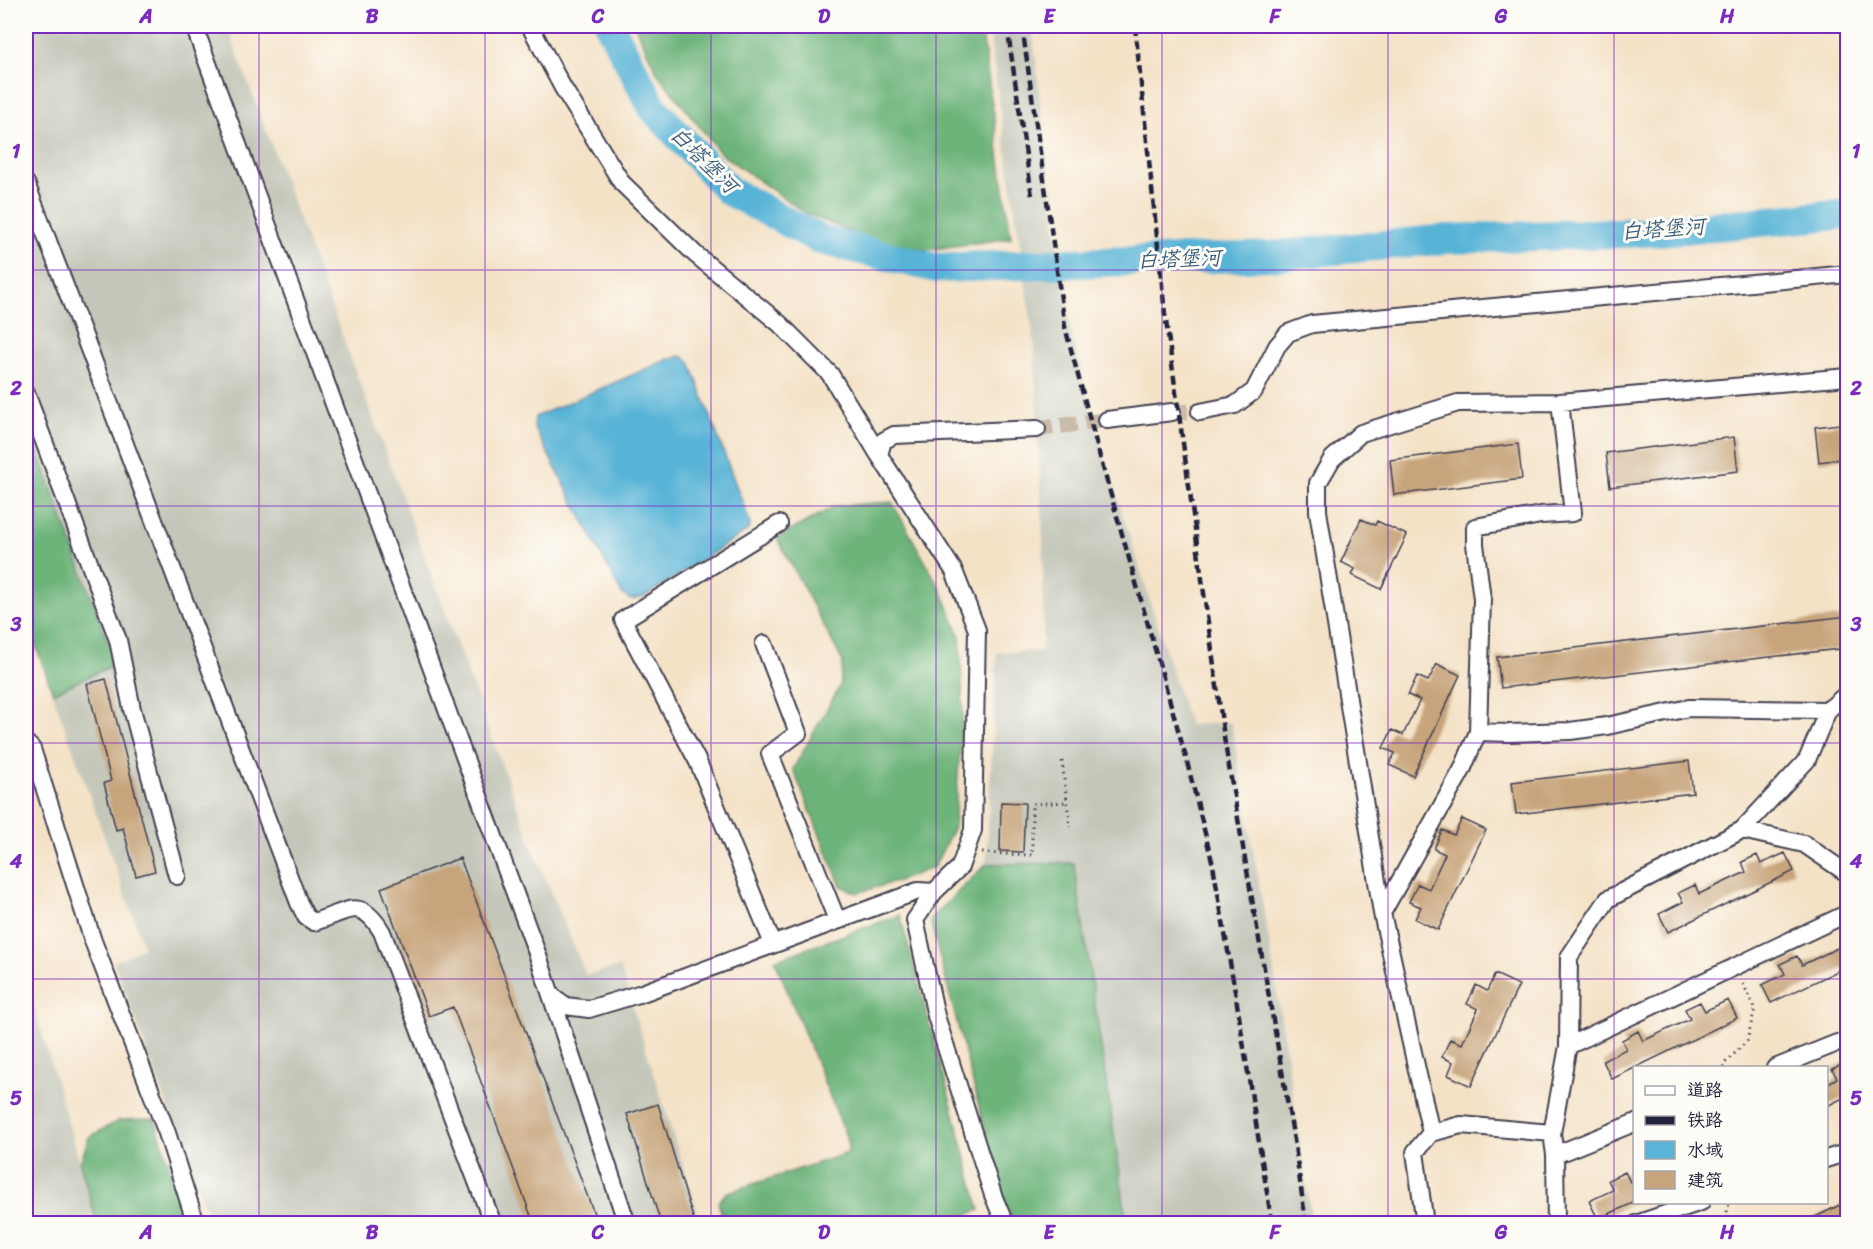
<svg xmlns="http://www.w3.org/2000/svg" width="1873" height="1249" font-family="Sriracha,'LXGW WenKai TC',sans-serif">
<style>
.industrial{fill:#c4c6b9}
.forest{fill:#6db47a;stroke:#486b5a;stroke-width:1.5}
.water{fill:#59b4d7;stroke:#3e6b89;stroke-width:1.5}
.lines{fill:none;stroke-linecap:round;stroke-linejoin:round}
.river{stroke:#59b4d7;stroke-width:30}
.building{fill:#c7a47c}
.minor-tunnel{stroke:#cabcab;stroke-width:16;stroke-dasharray:16 8;stroke-linecap:butt}
.minor-casing{stroke:#423f50;stroke-width:20}
.path{stroke:#423f50;stroke-width:3;stroke-dasharray:1.5 4.5;stroke-linecap:butt}
.minor{stroke:#fff;stroke-width:16}
.rail{stroke:#22223b;stroke-width:4.5;stroke-dasharray:9 4.5;stroke-linecap:butt}
.grid{fill:none;stroke:#7b2cbf;stroke-width:1.5;stroke-opacity:0.55}
.labels{text-anchor:middle;stroke-width:6;stroke-linejoin:round;paint-order:stroke}
.water-label{font-size:21px;font-style:italic;fill:#385c79;stroke:#fdfcf7}
.neatline{fill:none;stroke:#7b2cbf;stroke-width:2}
.grid-label{font-size:20px;text-anchor:middle;font-weight:bold;fill:#7b2cbf}
</style>
<rect width="100%" height="100%" fill="#fdfcf7"/>
<filter id="ink" filterUnits="userSpaceOnUse"><feTurbulence type="fractalNoise" baseFrequency=".0167" numOctaves="2"/><feDisplacementMap in="SourceGraphic" scale="12" xChannelSelector="R" yChannelSelector="G"/><feConvolveMatrix kernelMatrix="1 2 1 2 8 2 1 2 1" color-interpolation-filters="sRGB"/></filter>
<filter id="wash" filterUnits="userSpaceOnUse"><feTurbulence type="fractalNoise" baseFrequency=".008" numOctaves="4" result="noise"/><feDisplacementMap in="SourceGraphic" scale="24" xChannelSelector="R" yChannelSelector="G"/><feGaussianBlur stdDeviation="1.35" result="paint"/><feColorMatrix in="noise" values="0 0 0 0 0 0 0 0 0 0 0 0 0 0 0 0 0 1.4 0 .05"/><feComposite in="paint" operator="in"/></filter>
<g filter="url(#wash)">
<rect width="100%" height="100%" fill="#f4e2c7"/>
<path class="industrial" d="M26,26H227L537,859L586,975L620,967L701,1223H211L114,962L144,947L26,619Z
M988,26H1032L1050,187L1071,334L1102,448L1189,725L1231,722L1272,959L1312,1223H1127L1074,863L986,864L997,652L1041,651L1043,642V540L1034,341Z
M26,979L80,1163L97,1223H26Z"/>
<path class="forest" d="M635,26H981L1011,238L926,250L869,239L807,214L721,154L658,74Z
M26,420L116,664L53,693L26,619Z
M892,502L941,590L960,636L963,712L954,827L934,867L901,880L857,893L841,886L793,769L840,686L843,662L777,538L835,506Z
M1074,863L1127,1223H1013L1004,1201L930,920L986,864Z
M900,915L980,1210L940,1224L725,1223L718,1203L726,1193L848,1153V1141L775,960Z
M155,1119L187,1223H97L80,1163L89,1137L120,1120Z"/>
<path class="water" d="M682,356L690,362L749,520L750,527L747,531L644,597L631,600L622,594L534,427L535,417L669,359Z"/>
<g class="lines">
<path class="river" d="M610,26L653,108L729,191L821,240L936,268L1271,256L1448,239L1648,232L1848,214"/>
</g>
<g id="blocks">
<path class="building" d="M1848,423V458L1819,462L1815,427Z
M1734,437L1738,471L1610,487L1606,453Z
M1518,444L1522,479L1394,495L1390,460Z
M1361,519L1375,525L1377,521L1407,535L1381,589L1352,575L1355,569L1341,562Z
M1848,616V648L1501,688L1497,657Z
M1437,664L1460,675L1413,776L1389,765L1395,753L1383,748L1392,730L1403,735L1420,700L1408,695L1417,676L1428,681Z
M106,679L155,871L136,876L123,828L116,830L104,783L111,781L87,684Z
M1689,761L1693,793L1516,814L1512,782Z
M1001,802L1025,803L1023,852L1000,851Z
M1462,819L1486,830L1438,930L1415,919L1421,907L1409,902L1418,884L1429,889L1445,854L1434,849L1442,830L1454,835Z
M1785,853L1794,871L1668,932L1659,914L1683,902L1678,893L1695,885L1699,894L1746,872L1742,862L1757,855L1761,864Z
M460,858L598,1224H534L453,1007L429,1016L381,888Z
M1848,943V966L1771,1003L1762,985L1785,974L1780,964L1797,956L1802,965Z
M1495,974L1519,985L1471,1086L1448,1075L1453,1062L1442,1057L1450,1039L1462,1044L1478,1009L1467,1004L1476,985L1487,991Z
M1728,1000L1737,1018L1612,1079L1603,1061L1626,1049L1622,1040L1638,1031L1643,1041L1690,1019L1685,1009L1700,1002L1705,1011Z
M1848,1061V1101L1845,1097L1827,1106V1084L1837,1078L1832,1069Z
M658,1104L695,1224H661L627,1114Z
M1625,1172L1630,1182L1635,1179V1202L1598,1219L1589,1201L1613,1190L1608,1180Z
M1848,1201V1224H1801Z"/>
</g>
</g>
<g filter="url(#ink)">
<use href="#blocks" fill-opacity="0" stroke="#423f50" stroke-width="1.5"/>
<g class="lines">
<path class="minor-tunnel" d="M1172,412H1200
M1037,429L1107,420"/>
<g class="minor-casing">
<path id="minor" d="M194,26L537,953L627,1224
M530,26L563,88L622,183L695,254L780,324L830,374L879,455
M26,183L299,903L306,917L314,922C348,912 360,895 382,932L493,1224
M26,393L118,640L132,709L177,876
M1200,412L1235,405L1254,391L1277,346L1288,333L1312,324L1848,274
M1107,420L1172,412
M764,644L798,733L770,754L837,920
M1478,732L1509,733L1570,731L1607,726L1689,708L1828,710
M26,743L32,749L93,941L167,1133L196,1224
M1742,830L1804,844L1848,874
M1382,913L1462,770L1478,732L1482,599L1475,544V527L1541,515L1573,513L1560,402
M773,944L698,762L623,620L779,524
M551,995L566,1006L589,1009L642,993L918,891L934,892
M1568,1046L1848,913
M1775,1068L1837,1043
M1431,1133L1382,913L1318,511V483L1332,459L1361,433L1458,403L1560,402L1848,377
M1555,1155L1634,1123
M1826,1159L1848,1152
M1005,1224L993,1195L936,1016L915,920L934,892L960,867L973,830L977,630L954,571L879,455L883,441L894,435L1037,429
M1425,1224L1415,1152L1431,1133L1461,1125L1552,1133
M1556,1224L1555,1155L1552,1133L1568,1046L1569,957L1608,899L1742,830L1807,760L1828,710L1848,693
M1636,1224L1701,1202"/>
</g>
<path class="path" d="M1062,761L1070,827
M982,853L1032,855V804L1067,802
M1724,1068V1064L1747,1041L1755,1008L1742,982
M1728,1224L1727,1209L1730,1202"/>
<use href="#minor" class="minor"/>
<path class="rail" d="M1007,26L1032,196
M1022,26L1065,327L1100,457L1185,754L1213,865L1235,991L1272,1224
M1135,26L1165,314L1225,744L1295,1146L1306,1224"/>
</g>
</g>
<path class="grid" d="M259,26V1224M485,26V1224M711,26V1224M936,26V1224M1162,26V1224M1388,26V1224M1614,26V1224M26,270H1848M26,506H1848M26,743H1848M26,979H1848"/>
<g class="labels">
<g class="water-label">
<text transform="translate(704 160) rotate(45)" y="7">白塔堡河</text>
<text transform="translate(1663 229) rotate(-4)" y="7">白塔堡河</text>
<text transform="translate(1179 259) rotate(-2)" y="7">白塔堡河</text>
</g>
</g>
<rect width="1873" height="1249" fill="none" stroke="#fdfcf7" stroke-width="66"/>
<rect x="1633" y="1066" width="195" height="138" fill="#fdfcf7" stroke="#a5a5ac" stroke-width="1.5"/>
<rect x="1645" y="1086" width="30" height="9" fill="#ffffff" stroke="#a5a5ac" stroke-width="1.5"/>
<text x="1687" y="1096" font-size="18" fill="#22223b">道路</text>
<rect x="1645" y="1116" width="30" height="9" fill="#22223b" stroke="#a5a5ac" stroke-width="1.5"/>
<text x="1687" y="1126" font-size="18" fill="#22223b">铁路</text>
<rect x="1645" y="1141" width="30" height="18" fill="#59b4d7" stroke="#a5a5ac" stroke-width="1.5"/>
<text x="1687" y="1156" font-size="18" fill="#22223b">水域</text>
<rect x="1645" y="1171" width="30" height="18" fill="#c7a47c" stroke="#a5a5ac" stroke-width="1.5"/>
<text x="1687" y="1186" font-size="18" fill="#22223b">建筑</text>
<rect x="33" y="33" width="1807" height="1183" class="neatline"/>
<g class="grid-label">
<text x="146" y="23">A</text>
<text x="372" y="23">B</text>
<text x="598" y="23">C</text>
<text x="824" y="23">D</text>
<text x="1049" y="23">E</text>
<text x="1275" y="23">F</text>
<text x="1501" y="23">G</text>
<text x="1727" y="23">H</text>
<text x="16" y="158">1</text>
<text x="1856" y="158">1</text>
<text x="16" y="395">2</text>
<text x="1856" y="395">2</text>
<text x="16" y="631">3</text>
<text x="1856" y="631">3</text>
<text x="16" y="868">4</text>
<text x="1856" y="868">4</text>
<text x="16" y="1105">5</text>
<text x="1856" y="1105">5</text>
<text x="146" y="1239">A</text>
<text x="372" y="1239">B</text>
<text x="598" y="1239">C</text>
<text x="824" y="1239">D</text>
<text x="1049" y="1239">E</text>
<text x="1275" y="1239">F</text>
<text x="1501" y="1239">G</text>
<text x="1727" y="1239">H</text>
</g>
</svg>
